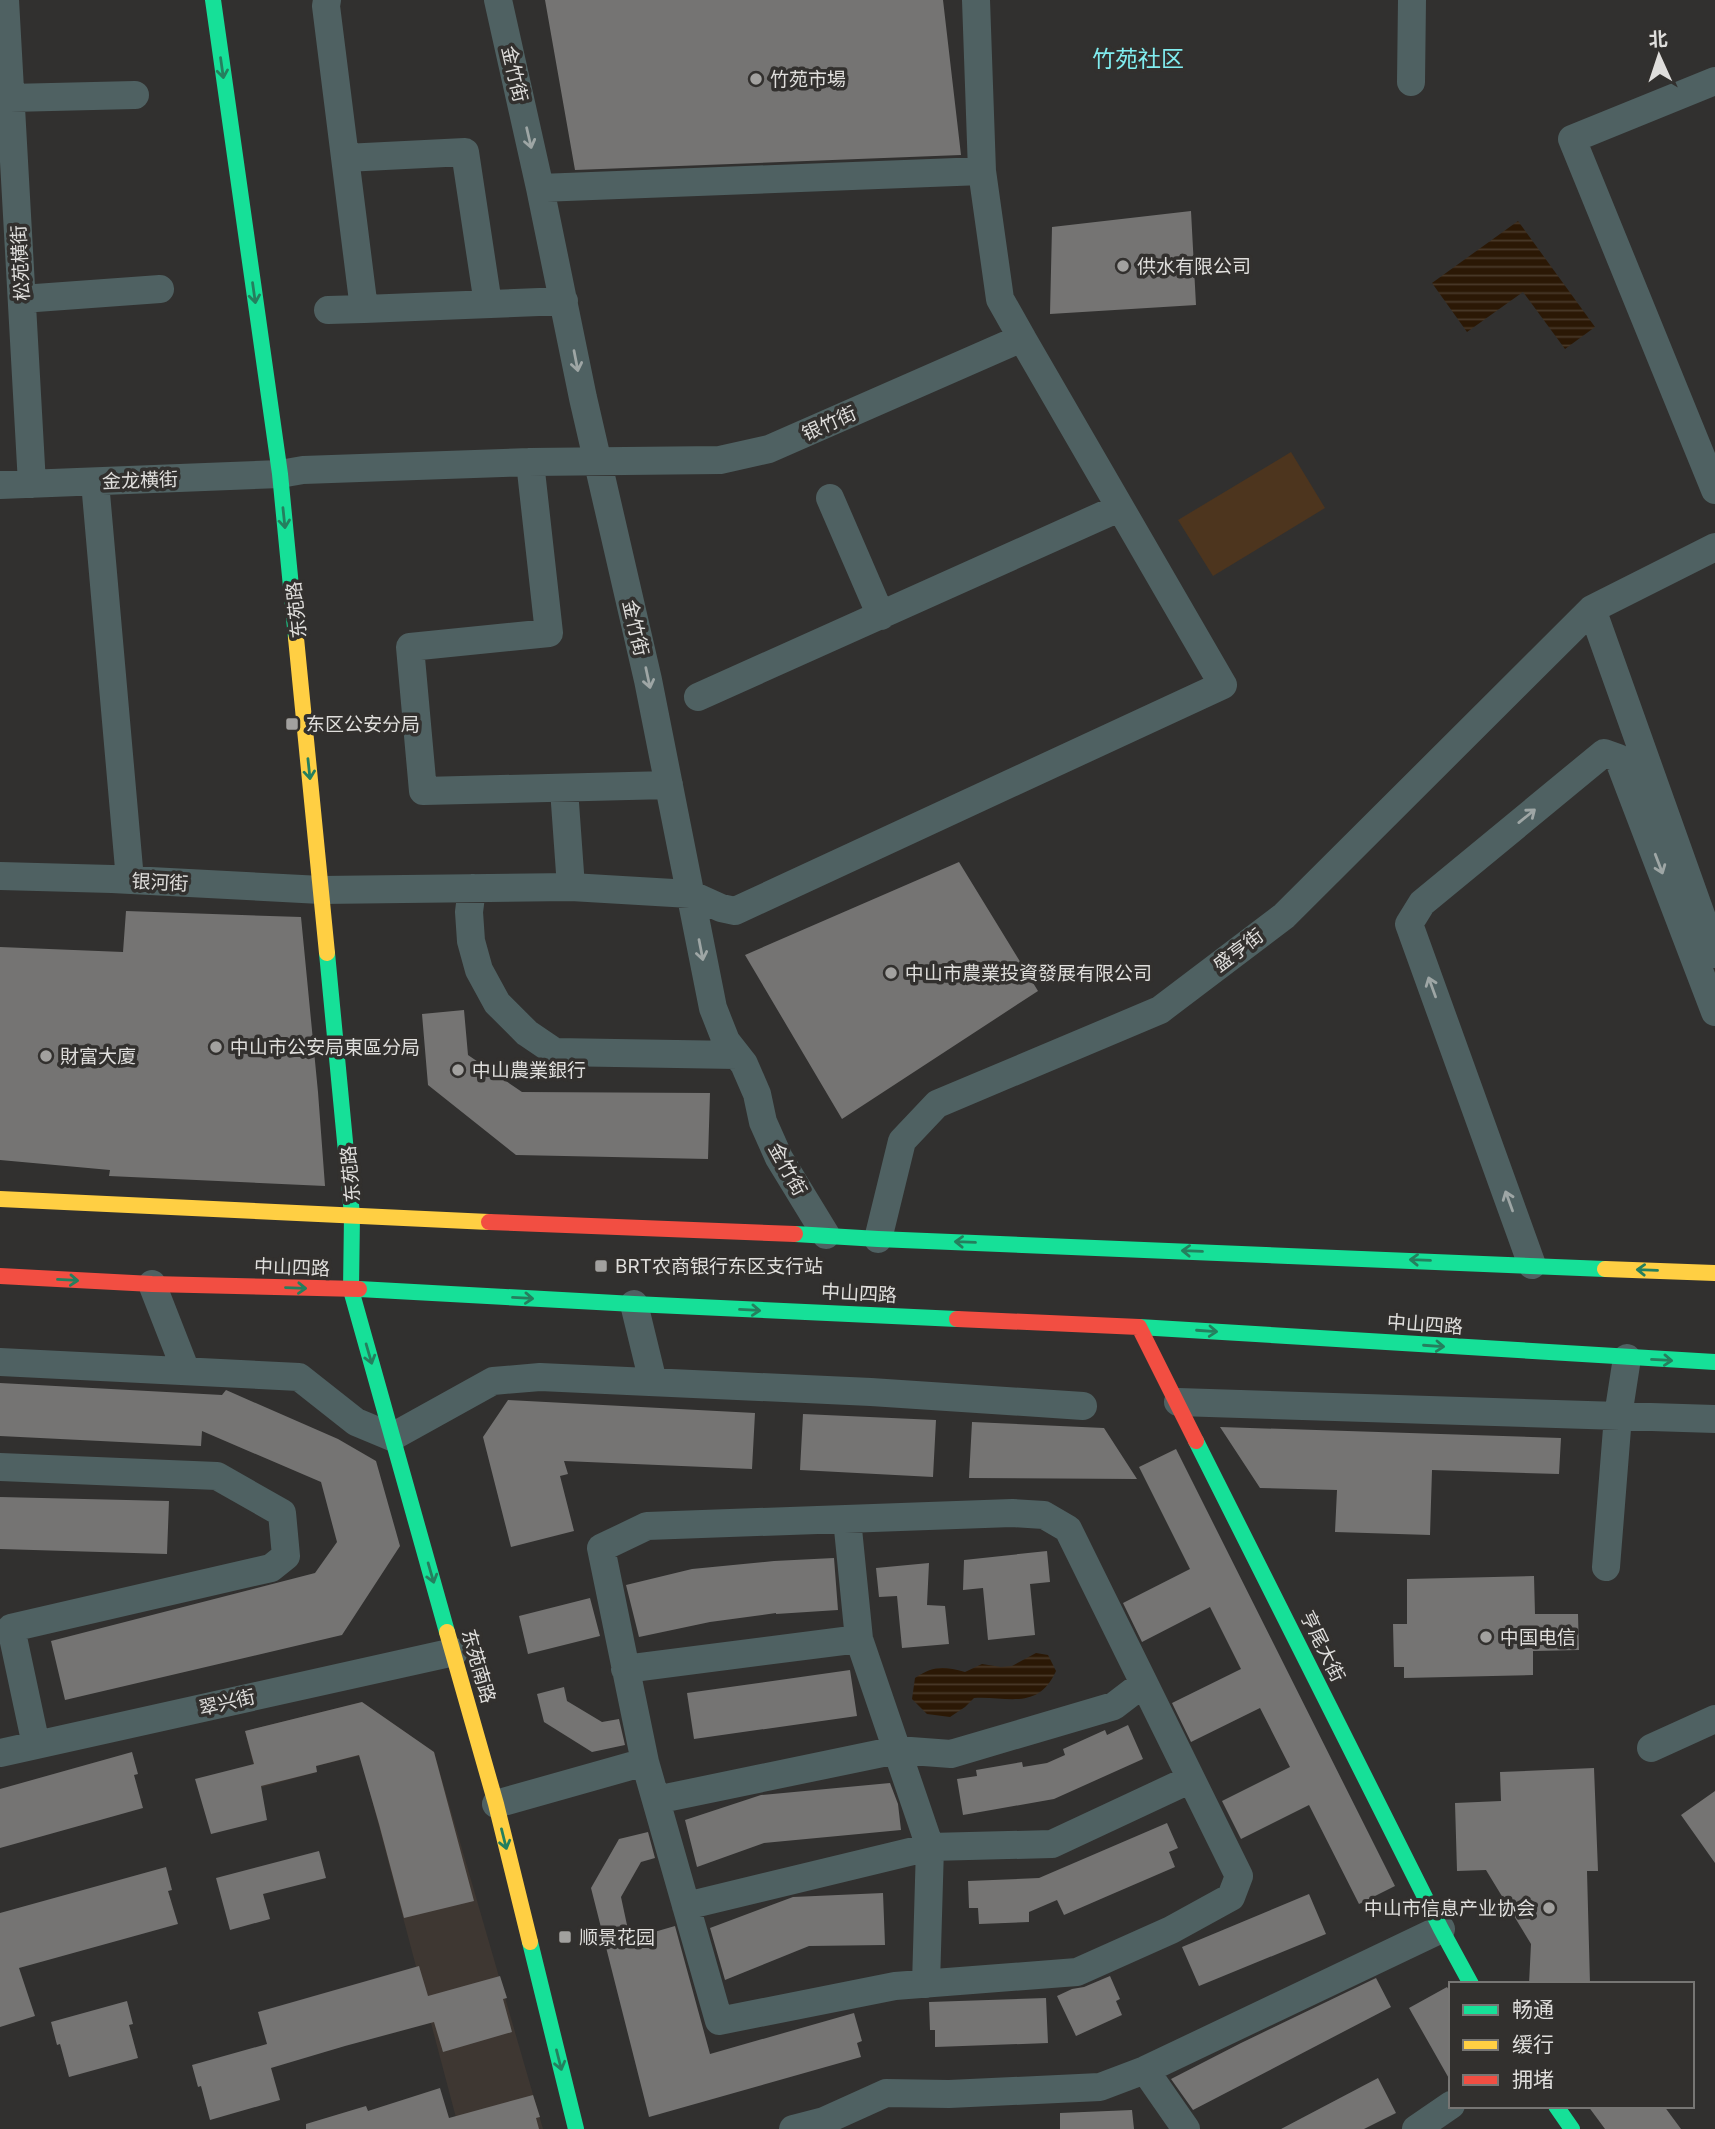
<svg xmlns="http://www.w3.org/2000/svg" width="1715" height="2129" font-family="Inter,'Noto Sans SC',sans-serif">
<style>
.built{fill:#3e3732}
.pitch{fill:#4d351e}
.water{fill:url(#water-rules)}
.building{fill:#757473}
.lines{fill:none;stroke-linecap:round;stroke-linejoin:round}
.street{stroke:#4f6162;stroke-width:28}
.fast{stroke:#16e098;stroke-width:16}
.slow{stroke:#ffcf43;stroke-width:16}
.jam{stroke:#f24e42;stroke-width:16}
.oneway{stroke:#257f5e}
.oneway2{stroke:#9ea6a5}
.poi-dot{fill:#a2a19f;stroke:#32302e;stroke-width:2.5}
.labels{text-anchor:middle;stroke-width:7;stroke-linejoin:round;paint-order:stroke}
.street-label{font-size:19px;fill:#dfdedc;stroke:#32302e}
.poi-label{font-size:19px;fill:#dfdedc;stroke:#32302e;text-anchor:start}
.quarter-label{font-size:23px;fill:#81edf0;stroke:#32302e}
</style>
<defs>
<pattern id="water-rules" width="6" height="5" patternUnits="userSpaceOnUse" patternTransform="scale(1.75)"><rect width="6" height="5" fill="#2b1805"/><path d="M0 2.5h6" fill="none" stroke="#493929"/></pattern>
</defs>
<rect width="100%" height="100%" fill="#31302f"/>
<path class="built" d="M362,1702L434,1752L543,2129H459L368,1785L388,1780L386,1771L358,1756L316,1766L317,1772L259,1788L245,1731Z"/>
<path class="pitch" d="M1291,452L1325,508L1213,576L1178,520Z"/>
<path class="water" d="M1518,221L1595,327L1565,349L1523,292L1467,332L1432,283Z
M1036,1653L1048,1655L1056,1671C1038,1711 1008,1696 974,1698L965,1707L950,1717L927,1714L912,1699L915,1678C933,1666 943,1666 965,1672L982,1664L1001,1667L1012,1666Z"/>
<path class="building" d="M545,0H943L961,155L575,170Z
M1191,211L1196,305L1050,314L1052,227Z
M959,862L1038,991L842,1119L745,955Z
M126,911L301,917L318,1092L325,1186L109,1176L110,1170L0,1160V947L123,952Z
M464,1010L468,1055L522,1092L710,1093L708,1159L516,1155L428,1085L422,1014Z
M0,1383L222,1395L226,1390L338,1439L376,1461L400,1546L342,1635L65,1700L51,1641L315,1573L337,1542L321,1482L202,1431L201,1446L0,1436Z
M508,1400L755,1413L752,1469L564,1461L568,1474L560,1476L574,1531L511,1547L483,1437Z
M803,1414L936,1420L933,1477L800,1470Z
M972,1422L1104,1428L1137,1479L969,1478Z
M1220,1427L1561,1438L1559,1474L1432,1470L1430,1535L1335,1532L1337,1490L1260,1488Z
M1176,1449L1395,1886L1359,1904L1309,1805L1241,1839L1222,1801L1290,1767L1260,1708L1191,1742L1172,1703L1241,1669L1210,1607L1142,1642L1123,1603L1190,1569L1139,1467Z
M0,1497L169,1501L167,1554L0,1549Z
M1047,1551L1050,1582L1030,1584L1035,1635L988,1640L983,1588L963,1590L964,1560Z
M834,1558L838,1610L776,1614V1613L710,1622L639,1637L626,1585L692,1569L774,1561Z
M929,1563L927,1605L945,1606L949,1644L902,1648L897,1596L879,1597L876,1568Z
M1534,1576L1535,1614H1578L1579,1650L1533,1651V1675L1404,1678V1667H1394L1393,1624H1407V1579Z
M590,1598L600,1636L528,1654L519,1616Z
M850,1670L857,1716L694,1739L687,1693Z
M564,1687L567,1701L602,1722L619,1719L625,1745L592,1752L544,1722L537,1694Z
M362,1702L434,1752L474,1901L404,1918L379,1824L359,1755L316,1766L317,1772L261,1786L267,1820L211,1834L195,1779L254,1764L245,1731Z
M1128,1725L1143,1759L1054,1799L963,1815L957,1779L977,1776L976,1770L1022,1762L1023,1767L1047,1763L1065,1755L1063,1749L1105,1730L1107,1735Z
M132,1752L138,1774L134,1775L143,1808L0,1848V1789Z
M1594,1768L1598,1871H1587L1590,1984H1529L1531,1944L1486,1870L1457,1871L1455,1803L1501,1801L1500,1772Z
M890,1783L898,1804L901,1830L764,1843L697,1867L685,1820L761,1795Z
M1715,1791V1863L1681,1815Z
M1167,1823L1178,1848L1169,1852L1175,1867L1110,1895L1064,1915L1057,1900L1029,1912V1922L979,1924L978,1908H969L968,1881L1039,1878Z
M648,1832L655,1858L641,1862L621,1897L630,1939L675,1926L710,2054L854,2013L862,2041L857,2043L861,2057L649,2117L591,1888L619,1839Z
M319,1851L326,1878L263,1894L270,1919L230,1930L216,1878Z
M166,1867L172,1890L168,1891L178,1924L19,1968L35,2016L0,2027V1913Z
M883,1893L885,1945L809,1946L725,1980L710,1928L793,1897Z
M1309,1894L1326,1934L1199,1986L1182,1947Z
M419,1966L428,1996L500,1976L507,1998L503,1999L512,2032L443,2052L434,2022L345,2046L271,2068L280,2100L210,2120L201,2086L198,2087L192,2065L267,2044L258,2012Z
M1110,1976L1120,1999L1116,2001L1122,2015L1076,2036L1057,1996L1072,1989L1084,1987Z
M1376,1978L1391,2007L1193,2110L1171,2079L1241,2043Z
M1447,1987L1451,1993V2082L1409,2008Z
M1046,1998L1048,2043L935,2047V2030H930L929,2002Z
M127,2001L133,2024L129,2025L138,2058L69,2077L60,2044L57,2045L51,2022Z
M1378,2078L1396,2113L1364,2129H1281Z
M440,2088L449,2118L533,2095L540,2117L536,2118L539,2129H306V2124L366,2106L368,2111Z
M1588,2106H1664L1681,2129H1605Z
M1132,2110L1134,2129H1060V2113Z"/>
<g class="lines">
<path class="street" d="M5,0L32,484
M327,0L326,6L364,309L328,310
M498,0L540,188L583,398L648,680L713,1008L726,1041L744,1064L757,1094L763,1122L779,1158L826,1235
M1715,81L1572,139L1715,490
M1411,82L1412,0
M10,98L135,95
M345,158L465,152L488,304
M540,188L982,171
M22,299L160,289
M364,309L564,301
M530,462L549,633L410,647L423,791L669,785
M95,482L130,880
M0,485L280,474L303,470L530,462L720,460L769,449L1022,338L1000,299L982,171L976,0
M830,498L881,616
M1592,609L1715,954
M698,697L1119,508
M564,789L571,887
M0,876L112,879L321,890L571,887L690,894L721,908L735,911L1223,685L1022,338
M472,888L469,912L471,941L479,970L497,1003L527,1033L555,1052L737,1055
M878,1239L902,1141L937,1104L1160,1010L1284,916L1592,609L1715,547
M1532,1265L1409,924L1422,903L1604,753L1618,758L1715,1012
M152,1284L186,1371
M634,1304L653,1382
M0,1362L299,1377L356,1422L392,1437L493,1381L540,1377L871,1392L1083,1406
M1178,1402L1715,1419
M0,1467L217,1476L282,1513L286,1556L271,1568L11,1628L36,1745
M847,1519L859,1639L930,1847L926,1984
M1606,1567L1618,1416L1627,1358
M625,1669L859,1639
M1651,1748L1715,1719
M0,1753L454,1652
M656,1800L897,1750L951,1754L1114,1706L1144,1683
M496,1804L645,1762L601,1548L647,1526L1012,1513L1044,1515L1068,1529L1239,1876L1231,1897L1171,1930L1077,1972L895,1986L719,2021L645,1762
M686,1906L930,1847L1052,1844L1191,1779
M1145,2070L1186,2129
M793,2129L824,2121L886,2093L949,2094L1100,2087L1145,2070L1441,1929
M1416,2129L1451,2105"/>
<path class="fast" d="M213,0L280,474L296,638
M327,953L352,1215L351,1290L447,1632
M795,1234L878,1239L1605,1269
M359,1289L634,1304L957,1319
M1139,1327L1715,1362
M1196,1441L1441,1929L1471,1984
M530,1942L576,2129
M1556,2106L1572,2129"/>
<path class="slow" d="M296,638L327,953
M0,1199L489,1222
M1605,1269L1715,1273
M447,1632L496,1804L530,1942"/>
<path class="jam" d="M489,1222L795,1234
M0,1276L152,1284L359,1289
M957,1319L1139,1327L1196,1441"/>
</g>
<defs><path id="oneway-shaft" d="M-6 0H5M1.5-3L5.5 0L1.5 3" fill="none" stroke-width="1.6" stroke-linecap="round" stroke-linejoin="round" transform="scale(1.75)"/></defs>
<g class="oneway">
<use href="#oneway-shaft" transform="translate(222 68) rotate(82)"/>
<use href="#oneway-shaft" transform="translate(254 293) rotate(82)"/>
<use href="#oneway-shaft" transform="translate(284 518) rotate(84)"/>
<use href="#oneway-shaft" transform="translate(309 769) rotate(84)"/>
<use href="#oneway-shaft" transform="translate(965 1242) rotate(-178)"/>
<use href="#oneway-shaft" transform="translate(1192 1251) rotate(-178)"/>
<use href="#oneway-shaft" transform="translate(1420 1260) rotate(-178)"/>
<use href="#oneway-shaft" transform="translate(1647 1270) rotate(-178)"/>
<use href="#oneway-shaft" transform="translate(68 1280) rotate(3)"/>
<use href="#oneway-shaft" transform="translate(296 1288) rotate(2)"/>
<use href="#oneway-shaft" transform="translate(523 1298) rotate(3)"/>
<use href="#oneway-shaft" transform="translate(750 1310) rotate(3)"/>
<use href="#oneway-shaft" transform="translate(1207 1331) rotate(4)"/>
<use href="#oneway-shaft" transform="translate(1434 1346) rotate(4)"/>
<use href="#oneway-shaft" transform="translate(369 1354) rotate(74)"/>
<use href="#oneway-shaft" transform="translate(1662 1360) rotate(3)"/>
<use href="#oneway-shaft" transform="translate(431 1573) rotate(74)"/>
<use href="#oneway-shaft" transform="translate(504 1839) rotate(76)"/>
<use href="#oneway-shaft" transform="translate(559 2060) rotate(76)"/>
</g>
<g class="oneway2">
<use href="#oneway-shaft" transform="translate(529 138) rotate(77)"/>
<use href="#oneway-shaft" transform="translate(576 361) rotate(79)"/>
<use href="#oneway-shaft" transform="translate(648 678) rotate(78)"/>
<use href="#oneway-shaft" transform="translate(1527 816) rotate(-39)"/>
<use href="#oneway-shaft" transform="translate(1659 864) rotate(69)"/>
<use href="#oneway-shaft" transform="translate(701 950) rotate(79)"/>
<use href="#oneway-shaft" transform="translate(1432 987) rotate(-110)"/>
<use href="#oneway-shaft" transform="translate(1509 1201) rotate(-110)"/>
</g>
<g class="poi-dot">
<circle cx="756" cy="79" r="7"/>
<circle cx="1123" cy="266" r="7"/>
<rect x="285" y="717" width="14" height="14" rx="3.5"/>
<circle cx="891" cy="973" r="7"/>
<circle cx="216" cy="1047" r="7"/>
<circle cx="46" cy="1056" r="7"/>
<circle cx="458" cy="1070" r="7"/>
<rect x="594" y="1259" width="14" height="14" rx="3.5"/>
<circle cx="1486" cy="1637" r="7"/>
<circle cx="1549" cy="1908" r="7"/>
<rect x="558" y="1930" width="14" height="14" rx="3.5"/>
</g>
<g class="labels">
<g class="street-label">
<text transform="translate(515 74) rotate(77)" y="7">金竹街</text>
<text transform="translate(20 263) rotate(-93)" y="7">松苑横街</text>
<text transform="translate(829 423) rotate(-24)" y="7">银竹街</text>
<text transform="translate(140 480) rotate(-2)" y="7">金龙横街</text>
<text transform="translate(296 610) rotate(-96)" y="7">东苑路</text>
<text transform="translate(636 628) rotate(77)" y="7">金竹街</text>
<text transform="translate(160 882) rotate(3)" y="7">银河街</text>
<text transform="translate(1238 950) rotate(-37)" y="7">盛亨街</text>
<text transform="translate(788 1169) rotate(61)" y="7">金竹街</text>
<text transform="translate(350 1174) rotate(-95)" y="7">东苑路</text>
<text transform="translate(292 1267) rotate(2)" y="7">中山四路</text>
<text transform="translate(859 1293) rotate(3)" y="7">中山四路</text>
<text transform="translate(1425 1324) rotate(4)" y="7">中山四路</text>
<text transform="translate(1323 1646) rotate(64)" y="7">亨尾大街</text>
<text transform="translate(479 1666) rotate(74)" y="7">东苑南路</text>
<text transform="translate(227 1702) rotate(-13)" y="7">翠兴街</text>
</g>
<g class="poi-label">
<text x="770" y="86">竹苑市場</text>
<text x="1137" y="273">供水有限公司</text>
<text x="306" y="731">东区公安分局</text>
<text x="905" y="980">中山市農業投資發展有限公司</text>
<text x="230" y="1054">中山市公安局東區分局</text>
<text x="60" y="1063">財富大廈</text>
<text x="472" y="1077">中山農業銀行</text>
<text x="615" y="1273">BRT农商银行东区支行站</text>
<text x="1500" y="1644">中国电信</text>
<text x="1535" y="1915" text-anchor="end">中山市信息产业协会</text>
<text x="579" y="1944">顺景花园</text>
</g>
<g class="quarter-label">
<text x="1138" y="67">竹苑社区</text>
</g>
</g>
<rect x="1449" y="1982" width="245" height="126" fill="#32302e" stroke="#777674" stroke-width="2"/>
<rect x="1463" y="2005" width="35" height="10" fill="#16e098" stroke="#777674" stroke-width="2"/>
<text x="1512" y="2017" font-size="21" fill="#dfdedc">畅通</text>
<rect x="1463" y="2040" width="35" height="10" fill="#ffcf43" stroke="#777674" stroke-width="2"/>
<text x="1512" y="2052" font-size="21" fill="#dfdedc">缓行</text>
<rect x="1463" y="2075" width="35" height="10" fill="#f24e42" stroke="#777674" stroke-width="2"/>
<text x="1512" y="2087" font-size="21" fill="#dfdedc">拥堵</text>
<g transform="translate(1659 56) rotate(357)" stroke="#32302e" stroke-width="5" paint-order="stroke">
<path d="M0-5L12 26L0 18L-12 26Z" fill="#dfdedc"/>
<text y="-10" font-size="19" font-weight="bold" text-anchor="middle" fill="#dfdedc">北</text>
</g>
</svg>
